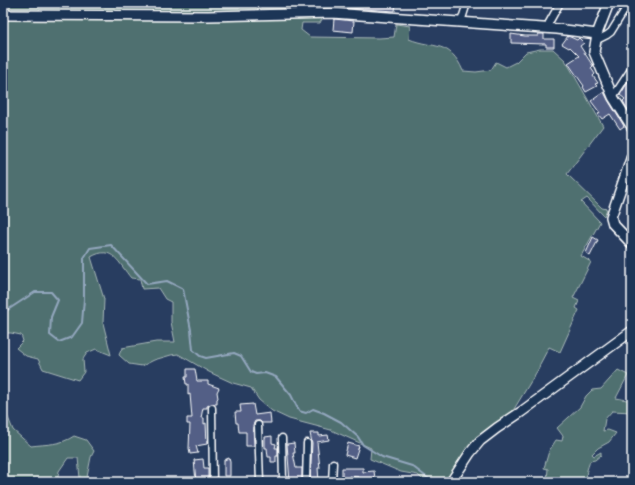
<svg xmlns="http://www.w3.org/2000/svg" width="635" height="485" font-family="'Indie Flower',sans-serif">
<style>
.green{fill:#4f6f6f;stroke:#a7b7b7}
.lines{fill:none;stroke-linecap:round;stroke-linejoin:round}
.stream{stroke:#93a7be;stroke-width:2}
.building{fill:#525f86;stroke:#fff}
.street-casing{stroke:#fff;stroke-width:9}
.secondary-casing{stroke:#fff;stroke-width:12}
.street{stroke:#1d3557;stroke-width:6}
.secondary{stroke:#1d3557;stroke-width:9}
</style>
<rect width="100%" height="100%" fill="#283d60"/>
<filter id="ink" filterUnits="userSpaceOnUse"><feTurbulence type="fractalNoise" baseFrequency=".025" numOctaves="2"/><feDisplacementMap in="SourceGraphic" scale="8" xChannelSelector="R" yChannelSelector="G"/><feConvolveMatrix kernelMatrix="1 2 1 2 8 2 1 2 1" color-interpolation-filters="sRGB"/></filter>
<g filter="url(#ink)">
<path class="green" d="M3,3H335V9L262,11H3Z
M323,17L320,23H302L301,30L310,37L379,38L394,37L396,24L410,26L409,39C434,49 450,40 463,71L476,72L491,70L496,62L506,67L516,62L526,52L540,49H553L565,60L570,68L603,126L567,174L602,208L607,209L604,216L587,198L581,202L600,222L581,256L591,262L573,298L579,301L576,308L579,310L560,352L549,347L540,364L539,368L511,414L446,482H425L418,475L401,472L370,459L371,448L331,430L289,419L272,411L259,400L251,388L233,383L209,372L178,354L171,355L154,360L142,366L129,364L119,355L122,348L156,342H175L171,322V302L165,299L158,288L142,289L140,279L131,278C119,264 113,244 91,257L104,299L103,323L111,355L96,349L87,353L83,359L84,372L78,380L43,369L38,359L26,356L16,348L23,341L21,335L11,333H6L3,340V19Z
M618,370L628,375L616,398L627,400L632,397V412L612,411L605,419L603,431L608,430L616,433L609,442L598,448L592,454L594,456L601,452V455L595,460L590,461C588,468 583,476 590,482H549L547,479L548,469L544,468L549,451L556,440L562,441L563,436L557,428L580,407L586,396L592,390L601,389Z
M3,413L7,415L13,430L31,446C47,444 61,445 74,436L86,440L94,451L91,457L86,482H77L80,478L78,458H68L59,471L57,482H3Z"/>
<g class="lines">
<path class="stream" d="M3,313L35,292H51L58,300L51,317L50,335L59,342L72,337L82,323L84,299V258L90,248L111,245L147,284L167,281L183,289L191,330L193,350L200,356L206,358L234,353L241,356L251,372L256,374L265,373L276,377L291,395L299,411L306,413L313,409L324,413L341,422L358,437L363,445L382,457L412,466L429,479L448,480"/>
</g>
<path class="building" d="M334,3H396L395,11L348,8L334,6Z
M334,19L354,21L353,32L333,30Z
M511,34L525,36H538V34H544V39H554V47H546V44L511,43Z
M568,36L577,40L579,38L584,43L580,46L593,66L591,68L595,74L593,76L598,83L595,84L597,86L586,92L583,87L584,86L568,63L579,56L570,47L569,48L562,44Z
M632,76V113L628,110L623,101L625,99L620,95Z
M604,92L608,100L624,126L620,129L610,114L602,119L598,114L600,113L591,101Z
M593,237L598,240L590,256L586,253Z
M187,369H195L197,381H208V384L219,388L217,392L218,398L217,399V404H212L207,406V408H203L201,418H204V424L206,423L207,444L196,446L198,453L190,454L189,448L190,424H187V418H192L190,394L188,395V384H186L185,377H187Z
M253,404L255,415L270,413L271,423H262L260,421H255L253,425L254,446H246V432H239L238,423H236L235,412H241L240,405Z
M310,433H319V436L328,435L329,440L317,442L320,468H318L319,482H310L312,443Z
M272,436V443L276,444L275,448H278V456H276V462H271V457H268L267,448H265V437Z
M294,443L295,453H293L296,468H302V482H290L287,444Z
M348,443L359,446L355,458L345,455Z
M229,458L230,462V476H224V460Z
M203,459L204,468H208V482H196L194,460Z
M342,468H363V472L374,471L375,479L366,481L367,482H360L359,477L349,476L350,482H342Z"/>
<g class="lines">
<g class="street-casing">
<path id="street" d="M461,22L467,3
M546,28L560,3
M595,41L607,35L611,32L629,3
M613,97L632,68
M212,408L213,482
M258,425L260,482
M282,438L283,482
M306,482L307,443
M332,482L333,463"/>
</g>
<g class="secondary-casing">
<path id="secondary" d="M609,3L597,34L594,52L613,97L632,127
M3,15L208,16L332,13L557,29L597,34
M632,156L611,217L613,224L632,244
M451,482L470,453L480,441L497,428L521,412L632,331"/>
</g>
<use href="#street" class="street"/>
<use href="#secondary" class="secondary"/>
</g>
</g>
<rect width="635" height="485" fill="none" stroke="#1d3557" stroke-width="16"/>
<rect x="8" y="8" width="619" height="469" fill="none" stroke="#fff" stroke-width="1.5" filter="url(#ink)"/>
</svg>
